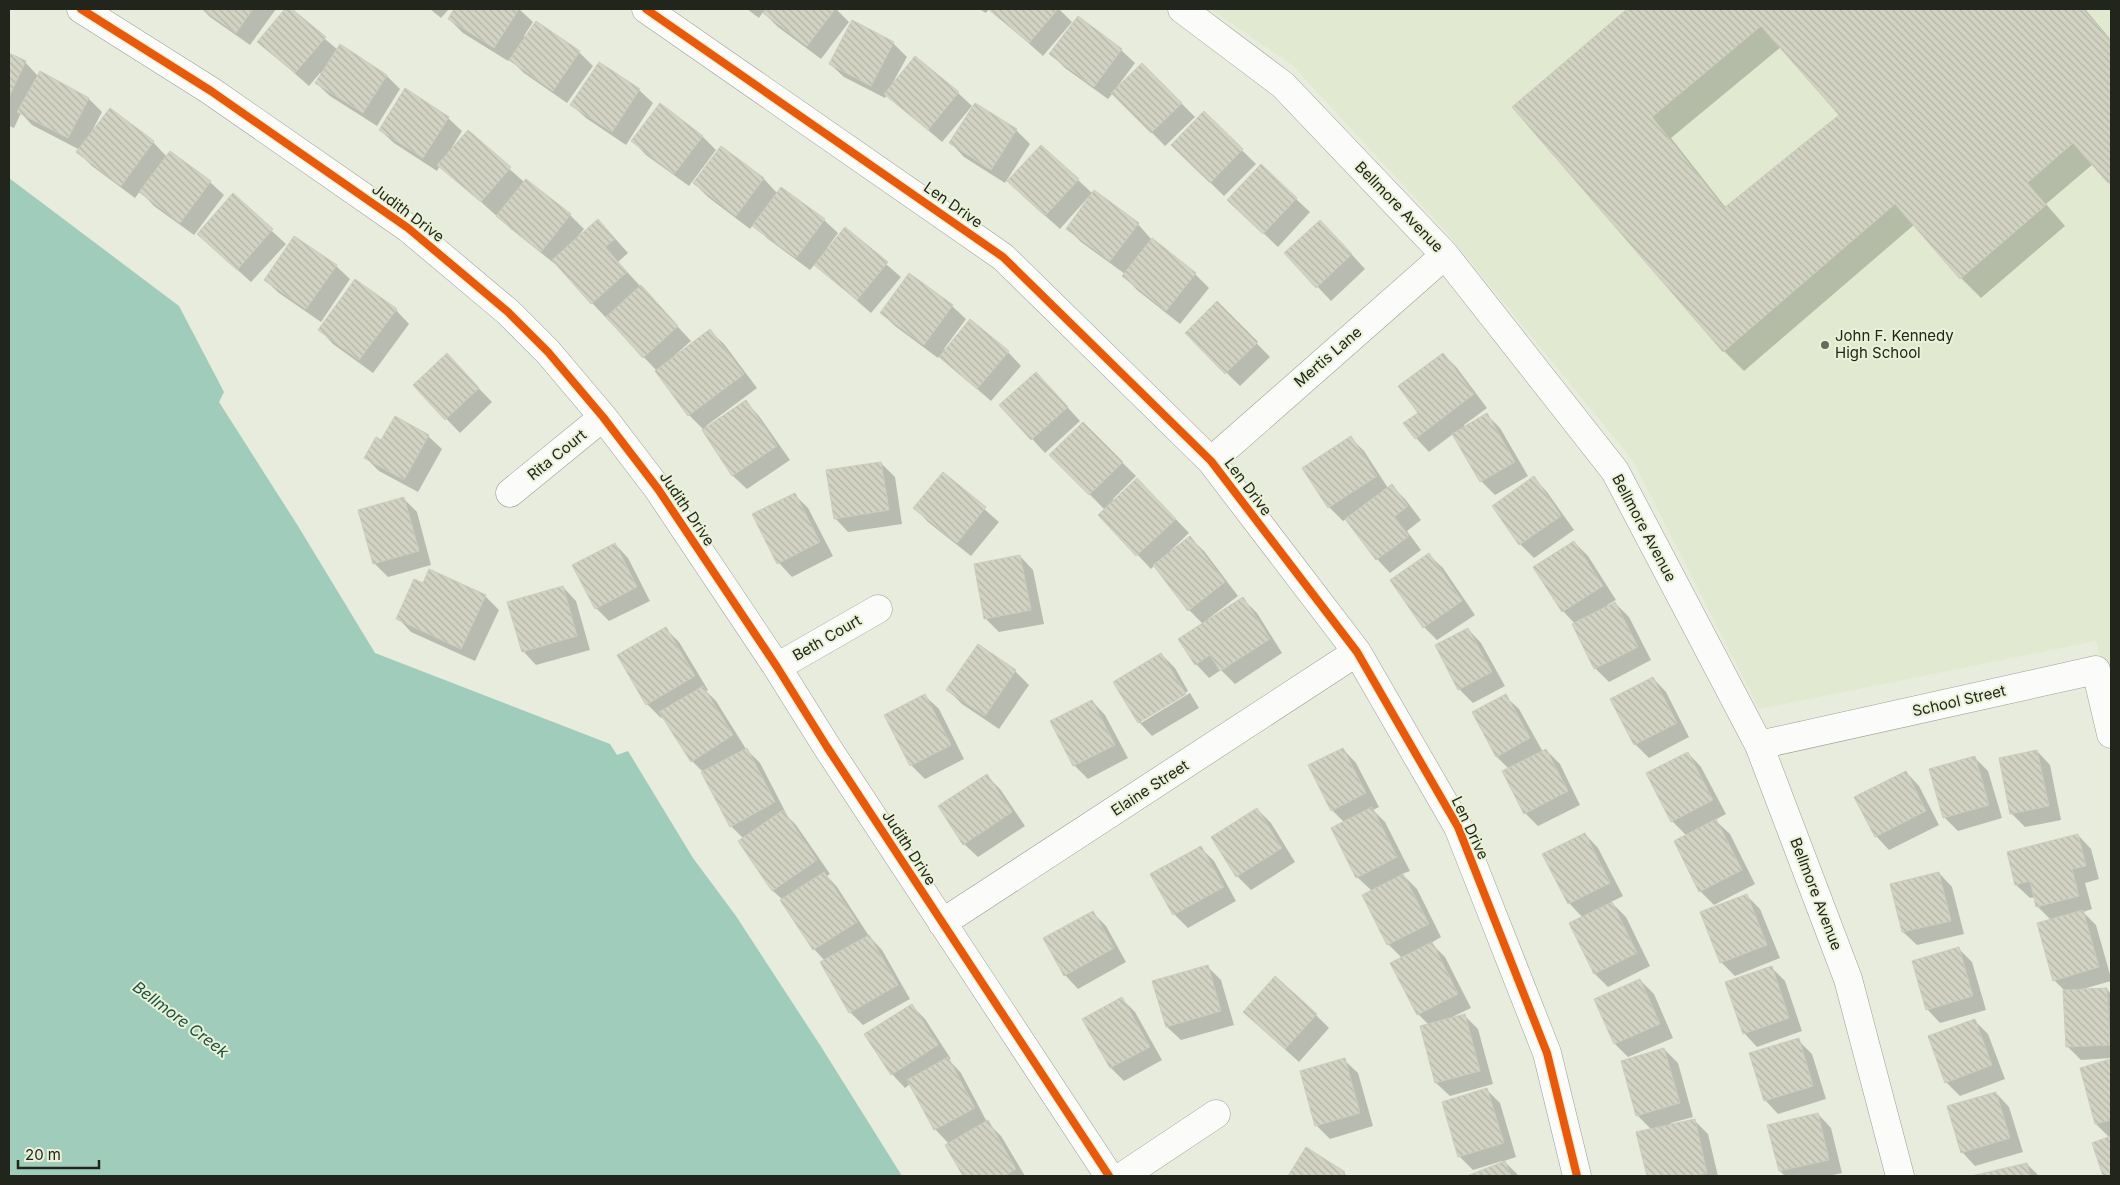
<svg xmlns="http://www.w3.org/2000/svg" width="2120" height="1185" font-family="Inter,sans-serif">
<style>
.built{fill:#e1ead0}
.water{fill:#a0ccbb}
.shadow{fill:#0003;fill-rule:evenodd}
.building{fill:url(#building-back-hatch);stroke:#caccbf;fill-rule:evenodd}
.lines{fill:none;stroke-linecap:round;stroke-linejoin:round}
.street-casing{stroke:#9b9f94;stroke-width:29}
.street{stroke:#fbfcfa;stroke-width:28}
.cycleway-casing{stroke:#e9f2d7;stroke-width:11}
.cycleway{stroke:#e8590c;stroke-width:8}
.poi-dot{fill:#676b5f;stroke:#e9f2d7;stroke-width:2}
.labels{text-anchor:middle;stroke-width:4;stroke-linejoin:round;paint-order:stroke}
.street-label{font-size:15px;fill:#22251b;stroke:#e9f2d7}
.poi-label{font-size:15px;fill:#22251b;stroke:#e9f2d7;text-anchor:start}
.water-label{font-size:16px;font-style:italic;fill:#1c5042;stroke:#e9f2d7}
</style>
<defs>
<pattern id="building-back-hatch" width="6" height="6" patternUnits="userSpaceOnUse" patternTransform="scale(1.25)"><rect width="6" height="6" fill="#d3d3c3"/><path d="M-1 5l2 2M0 0l6 6M5-1l2 2" fill="none" stroke="#b5b5a7"/></pattern>
</defs>
<rect width="100%" height="100%" fill="#e7ecdd"/>
<path class="built" d="M1210,9H2111V695L2096,641L1759,709L1633,461L1444,229L1291,64Z"/>
<path class="water" d="M9,178L179,306L224,392L219,402L298,526L375,653L610,744L617,755L628,751L693,858L736,916L820,1045L902,1176H9Z"/>
<path class="shadow" d="M202,9H276L250,45L210,17Z
M286,9H290L338,50L387,76L400,89L377,126L330,96L316,83L322,74L320,73L309,86L259,42Z
M430,9H449L441,18Z
M455,9H519L533,22L524,36L526,37L536,22L579,52L593,66L567,103L524,73L510,59L508,61L463,33L449,19Z
M747,9H836L849,22L821,59L778,27L763,12L759,18Z
M979,9H989L986,13Z
M990,9H1059L1072,22L1043,56Z
M1628,9H2085L2111,40V185L2093,164L2046,204L2065,226L1981,298L1961,278L1915,224L1744,371L1724,351L1514,107ZM1781,47L1841,115L1726,208L1671,138Z
M893,43L907,57L891,86L958,93L972,106L942,142L887,95L885,98L844,77L830,64Z
M1121,50L1135,63L1117,87L1118,88L1142,64L1195,117L1165,146L1113,93L1108,99L1065,68L1051,54Z
M9,55L25,62L38,76L89,99L102,112L92,131L110,110L153,142L167,157L170,153L210,182L224,195L194,235L154,206L140,191L135,198L92,166L78,152L80,150L32,125L21,113L14,128L9,126Z
M639,90L653,103L626,145L586,118L572,105Z
M976,104L1016,130L1030,144L1005,183L964,157L951,143Z
M660,105L703,137L716,150L689,186L646,155L633,141Z
M1204,113L1256,164L1224,196L1172,145Z
M448,118L462,131L451,149L452,150L468,132L524,182L526,180L570,215L584,229L575,240L598,221L612,235L628,253L618,262L691,341L674,356L675,357L710,331L724,344L757,388L706,426L708,428L746,402L759,416L790,460L747,489L733,476L704,430L689,415L657,371L592,303L556,263L555,264L511,229L440,165L437,171L394,143L380,130Z
M721,148L764,179L778,194L824,220L838,233L827,248L829,249L845,229L901,277L871,313L815,264L810,270L768,239L753,225L750,229L708,197L694,183Z
M1078,180L1092,193L1060,229L1022,195Z
M233,195L286,244L251,282L212,247Z
M1296,199L1310,212L1278,247L1242,213Z
M1138,224L1151,239L1195,274L1209,288L1180,324L1137,290L1124,276L1125,274L1081,242L1068,229Z
M1334,235L1365,269L1331,301L1286,253Z
M336,266L350,279L321,322L279,293L265,280Z
M1217,303L1270,357L1240,386L1186,333Z
M952,306L966,319L944,349L1008,352L1021,366L991,401L939,356L938,358L895,326L881,313Z
M396,310L409,324L373,373L333,344L320,330Z
M1443,354L1457,368L1487,408L1464,425L1465,427L1486,414L1500,428L1528,476L1495,495L1481,481L1453,434L1429,452L1416,438Z
M460,369L492,402L460,433L414,385Z
M1049,387L1080,421L1045,453L1001,405Z
M1083,424L1136,476L1113,499L1115,501L1151,493L1189,533L1170,551L1171,552L1190,538L1204,551L1238,596L1208,619L1209,620L1243,599L1257,613L1282,653L1235,684L1221,670L1209,678L1196,664L1203,624L1189,610L1155,565L1151,569L1100,515L1105,510L1051,455Z
M428,436L442,449L418,492L379,471L366,458L382,442Z
M1350,437L1364,451L1388,488L1392,486L1405,499L1421,520L1407,531L1421,550L1390,573L1377,559L1346,519L1343,521L1329,507L1303,468Z
M881,463L895,477L902,524L848,532L835,518Z
M943,473L999,522L971,556L928,522L915,508Z
M1534,478L1547,492L1574,530L1534,558L1520,544L1494,506Z
M794,494L808,508L833,556L792,577L779,563L754,515Z
M403,498L417,512L431,565L388,577L374,563Z
M1574,542L1588,556L1616,600L1607,605L1608,607L1615,603L1629,617L1651,660L1609,682L1595,668L1575,624L1563,611Z
M615,544L628,558L650,601L609,621L596,608Z
M1429,555L1443,568L1475,615L1437,640L1424,627Z
M1020,556L1033,570L1044,624L999,632L986,619Z
M423,585L485,596L499,610L475,661L411,632L398,618Z
M563,587L576,601L590,650L536,665L523,651Z
M665,628L679,642L708,690L706,691L716,701L746,749L760,763L788,817L796,825L830,874L827,876L837,887L869,936L882,950L910,999L863,1025L850,1012L825,961L814,949L783,900L773,891L739,842L744,839L731,826L703,772L692,761L663,716L661,718L647,704Z
M1468,629L1481,643L1505,686L1473,703L1459,689Z
M978,646L1015,671L1029,685L999,729L962,704L948,690Z
M1161,654L1175,668L1188,691L1141,720V723L1190,693L1199,708L1152,736L1139,722Z
M1653,678L1666,692L1689,737L1649,758L1635,744Z
M925,696L939,709L964,759L925,779L911,765Z
M1505,696L1519,709L1543,752L1546,750L1560,764L1580,805L1538,826L1525,813L1509,769L1497,757L1473,713Z
M1092,701L1105,715L1128,758L1088,779L1074,765Z
M1343,749L1356,763L1379,807L1373,810L1385,822L1410,871L1402,874L1417,889L1441,937L1431,943L1445,957L1471,1008L1452,1017L1464,1015L1478,1029L1493,1084L1450,1096L1436,1083L1421,1027L1429,1025L1418,1014L1402,958L1388,944L1372,891L1357,877L1344,822L1332,810Z
M2037,751L2050,765L2061,820L2025,827L2011,813Z
M1688,753L1701,767L1726,814L1715,820L1730,834L1755,884L1714,905L1700,891L1687,836L1672,821Z
M1974,757L1988,771L2002,818L1958,831L1944,817Z
M1906,772L1919,786L1939,825L1889,850L1876,836Z
M986,775L1000,789L1025,826L978,857L964,844Z
M1257,809L1271,823L1295,862L1251,890L1237,876Z
M1585,834L1598,848L1623,896L1611,902L1626,917L1650,966L1608,987L1595,974L1583,918L1569,903Z
M2078,835L2091,849L2099,879L2085,883L2092,909L2083,912L2096,925L2111,978V981L2083,989H2107L2111,994V1058L2081,1060L2067,1046L2065,991L2054,980L2051,920L2037,906L2035,897L2030,898L2016,885L2008,853Z
M1200,847L1214,861L1236,901L1188,928L1174,914L1152,875Z
M1939,873L1952,887L1964,934L1917,945L1903,932Z
M1746,895L1760,909L1780,958L1735,976L1721,962Z
M1092,912L1106,926L1126,962L1078,989L1065,975Z
M1959,949L1972,962L1986,1010L1940,1023L1927,1009Z
M1207,966L1221,980L1234,1025L1181,1040L1167,1027Z
M1771,967L1785,981L1802,1031L1757,1047L1744,1033Z
M1640,980L1654,994L1673,1038L1628,1057L1615,1044L1596,1000Z
M1122,999L1135,1012L1162,1060L1124,1081L1111,1068L1084,1019Z
M912,1006L925,1019L951,1059L949,1060L961,1073L987,1122L1001,1136L1025,1176H964L947,1145L949,1144L935,1129L910,1084L905,1088L892,1074Z
M1316,1015L1329,1028L1299,1062L1258,1025Z
M1974,1020L1988,1034L2005,1079L1960,1096L1946,1082Z
M1798,1040L1812,1054L1826,1099L1778,1114L1765,1100Z
M1664,1049L1678,1063L1693,1117L1671,1123V1125L1694,1120L1708,1134L1718,1176H1648L1638,1133L1652,1130L1637,1115Z
M1344,1060L1358,1073L1373,1126L1330,1139L1316,1125Z
M2111,1061V1176H2105L2093,1144L2110,1138L2096,1124L2082,1069Z
M1487,1090L1500,1103L1516,1157L1504,1161L1519,1176H1470L1503,1163L1502,1161L1473,1170L1459,1156Z
M1996,1093L2009,1107L2023,1152L1975,1166L1962,1152Z
M1818,1114L1831,1128L1842,1173L1828,1176H1785L1780,1171L1769,1126Z
M1307,1149L1344,1173L1347,1176H1289Z
M2027,1164L2039,1176H1976Z"/>
<path class="building" d="M202,9H253L236,33Z
M285,9H292L326,37L295,73L257,42Z
M454,9H519L494,48L448,19Z
M766,9H835L807,46L763,13Z
M988,9H1058L1029,43Z
M1627,9H2083L2111,41V181L2108,183L2073,143L2027,183L2046,205L1960,279L1895,204L1723,352L1512,107ZM1761,26L1839,115L1724,208L1652,117Z
M1078,16L1122,49L1094,87L1049,54Z
M852,20L894,42L871,86L829,64Z
M536,21L580,51L553,91L509,60Z
M340,44L387,75L363,113L315,83Z
M9,53L26,61L9,97Z
M915,56L959,92L928,130L884,94Z
M599,62L640,89L612,132L570,105Z
M1142,63L1182,103L1151,133L1111,93Z
M40,71L89,98L68,138L17,112Z
M405,88L449,117L423,158L379,130Z
M660,103L703,136L674,174L631,141Z
M975,103L1017,129L991,170L949,143Z
M110,108L154,141L121,186L76,152Z
M1204,111L1243,149L1210,183L1171,145Z
M468,130L511,167L481,202L437,165Z
M1041,145L1079,179L1045,216L1007,181Z
M721,146L764,178L736,216L693,183Z
M170,151L211,181L180,223L139,192Z
M1261,164L1297,198L1263,234L1227,200Z
M526,179L571,214L541,252L496,216Z
M781,187L825,219L796,258L752,226Z
M1094,190L1139,223L1110,261L1066,229Z
M233,193L273,229L237,270L197,234Z
M598,219L615,239L605,247L627,272L591,304L552,260Z
M1320,220L1352,254L1316,288L1284,253Z
M845,227L888,262L857,300L814,265Z
M294,236L337,265L306,309L264,280Z
M1152,238L1196,273L1166,311L1122,276Z
M909,273L953,305L924,345L880,313Z
M355,279L397,309L359,360L318,330Z
M641,285L678,326L643,358L606,317Z
M1217,301L1258,342L1225,374L1185,333Z
M970,319L1009,351L977,389L939,357Z
M710,329L744,374L688,416L655,371Z
M447,353L479,388L445,420L413,385Z
M1443,353L1474,394L1415,439L1403,423L1418,413L1398,386Z
M1036,372L1068,407L1031,440L999,405Z
M746,400L777,446L732,476L702,430Z
M1487,413L1515,462L1480,482L1452,434Z
M395,416L429,435L404,480L364,458L376,437L381,440Z
M1083,422L1123,462L1089,495L1049,455Z
M1351,436L1377,476L1328,508L1302,468Z
M881,462L889,510L834,519L826,470Z
M943,472L986,507L957,543L913,508Z
M1534,476L1561,516L1519,545L1492,506Z
M1137,478L1176,519L1136,556L1098,515Z
M1392,484L1408,506L1394,517L1409,536L1376,560L1345,519Z
M795,493L820,542L777,564L752,514Z
M404,497L419,551L373,564L358,510Z
M1190,536L1225,582L1188,611L1153,565Z
M1574,541L1603,586L1562,612L1533,567Z
M615,543L637,587L595,609L572,565Z
M1429,553L1462,601L1423,628L1390,580Z
M1020,555L1031,610L984,619L974,564Z
M429,569L486,595L461,649L396,619L414,579L423,583Z
M563,586L577,636L522,652L507,602Z
M1243,597L1270,639L1220,671L1210,655L1195,665L1178,639Z
M1615,602L1638,647L1594,669L1572,624Z
M666,627L695,676L646,705L617,655Z
M1468,628L1492,672L1458,690L1435,645Z
M978,644L1016,670L985,716L946,690Z
M1161,653L1186,694L1138,723L1113,682Z
M1653,677L1677,723L1634,745L1610,699Z
M703,686L733,735L691,762L659,712Z
M925,694L951,745L910,766L884,715Z
M1506,694L1530,738L1496,757L1472,712Z
M1092,700L1115,745L1073,766L1050,721Z
M747,748L775,802L730,827L701,772Z
M1343,748L1366,793L1331,811L1308,765Z
M1546,749L1568,791L1524,814L1502,771Z
M2037,750L2049,806L2010,814L1999,758Z
M1688,752L1713,800L1671,822L1646,773Z
M1975,756L1989,805L1943,818L1929,769Z
M1906,771L1926,811L1875,837L1854,797Z
M987,774L1012,812L963,845L938,806Z
M1372,807L1397,857L1356,878L1331,828Z
M1257,808L1282,848L1236,877L1211,837Z
M783,810L817,860L772,891L738,841Z
M1716,819L1742,870L1699,892L1674,841Z
M1585,833L1610,883L1568,904L1542,854Z
M2078,834L2086,866L2072,869L2079,896L2036,907L2030,881L2015,885L2007,852Z
M1201,846L1224,887L1173,915L1150,874Z
M824,872L857,922L813,950L780,900Z
M1939,872L1951,921L1902,932L1890,884Z
M1403,874L1429,924L1387,945L1362,895Z
M1747,894L1767,945L1720,963L1700,912Z
M1612,902L1637,953L1594,974L1569,923Z
M2083,910L2099,967L2053,981L2037,923Z
M1093,911L1114,948L1064,976L1043,938Z
M869,935L898,985L849,1013L820,962Z
M1432,942L1458,994L1417,1015L1390,963Z
M1959,947L1973,996L1926,1010L1912,961Z
M1208,965L1221,1011L1166,1027L1152,981Z
M1772,966L1789,1018L1743,1034L1725,982Z
M1275,976L1317,1014L1285,1049L1243,1012Z
M1640,979L1660,1024L1614,1044L1594,999Z
M2107,988L2110,1045L2066,1047L2063,990Z
M1122,997L1150,1047L1110,1068L1082,1019Z
M912,1004L938,1045L891,1075L864,1034Z
M1465,1014L1480,1071L1435,1083L1420,1026Z
M1975,1019L1992,1065L1945,1083L1928,1036Z
M1799,1038L1813,1086L1764,1101L1749,1053Z
M1664,1048L1680,1103L1636,1116L1621,1061Z
M948,1057L975,1108L934,1130L907,1080Z
M1345,1058L1360,1113L1315,1126L1300,1071Z
M2111,1059V1120L2095,1124L2080,1068Z
M1487,1088L1504,1143L1458,1157L1442,1102Z
M1996,1092L2010,1138L1961,1153L1947,1106Z
M1818,1113L1829,1160L1779,1171L1767,1125Z
M1695,1119L1707,1173L1693,1176H1647L1636,1132Z
M988,1120L1016,1169L1004,1176H963L945,1145Z
M2111,1136V1176H2103L2092,1143Z
M1306,1147L1345,1172L1342,1176H1288Z
M1505,1161L1511,1176H1467Z
M2027,1163L2030,1176H1971Z"/>
<g class="lines">
<g class="street-casing">
<path id="street" d="M81,9L211,91L408,228L508,312L548,352L603,417L658,489L777,667L827,747L1109,1176
M646,9L1003,257L1211,461L1357,652L1458,827L1547,1053L1577,1176
M1182,9L1283,85L1445,255L1615,471L1759,745L1848,979L1900,1176
M1211,461L1445,255
M510,493L603,417
M777,667L878,609
M1759,745L2096,670L2111,734
M942,923L1357,652
M1123,1176L1216,1114"/>
</g>
<use href="#street" class="street"/>
<g class="cycleway-casing">
<path id="cycleway" d="M81,9L211,91L408,228L508,312L548,352L603,417L658,489L777,667L827,747L1109,1176
M646,9L1003,257L1211,461L1357,652L1458,827L1547,1053L1577,1176"/>
</g>
<use href="#cycleway" class="cycleway"/>
</g>
<circle class="poi-dot" cx="1825" cy="345" r="5"/>
<g class="labels">
<g class="street-label">
<text transform="translate(953 205) rotate(35)" y="5">Len Drive</text>
<text transform="translate(1399 207) rotate(46)" y="5">Bellmore Avenue</text>
<text transform="translate(408 213) rotate(37)" y="5">Judith Drive</text>
<text transform="translate(1328 357) rotate(-41)" y="5">Mertis Lane</text>
<text transform="translate(557 455) rotate(-39)" y="5">Rita Court</text>
<text transform="translate(1248 487) rotate(53)" y="5">Len Drive</text>
<text transform="translate(687 509) rotate(56)" y="5">Judith Drive</text>
<text transform="translate(1644 528) rotate(62)" y="5">Bellmore Avenue</text>
<text transform="translate(827 638) rotate(-30)" y="5">Beth Court</text>
<text transform="translate(1959 701) rotate(-13)" y="5">School Street</text>
<text transform="translate(1150 788) rotate(-33)" y="5">Elaine Street</text>
<text transform="translate(1470 828) rotate(65)" y="5">Len Drive</text>
<text transform="translate(909 848) rotate(57)" y="5">Judith Drive</text>
<text transform="translate(1816 894) rotate(69)" y="5">Bellmore Avenue</text>
</g>
<g class="poi-label">
<text x="1835" y="341">John F. Kennedy<tspan x="1835" dy="17">High School</tspan></text>
</g>
<g class="water-label">
<text transform="translate(181 1019) rotate(37)" y="6">Bellmore Creek</text>
</g>
</g>
<rect width="2120" height="1185" fill="none" stroke="#22251b" stroke-width="20"/>
<path d="M18 1160v8h81v-8" fill="none" stroke="#22251b" stroke-width="2.5"/>
<text x="25" y="1160" font-size="15" fill="#22251b" stroke="#e9f2d7" stroke-width="4" paint-order="stroke">20 m</text>
</svg>
